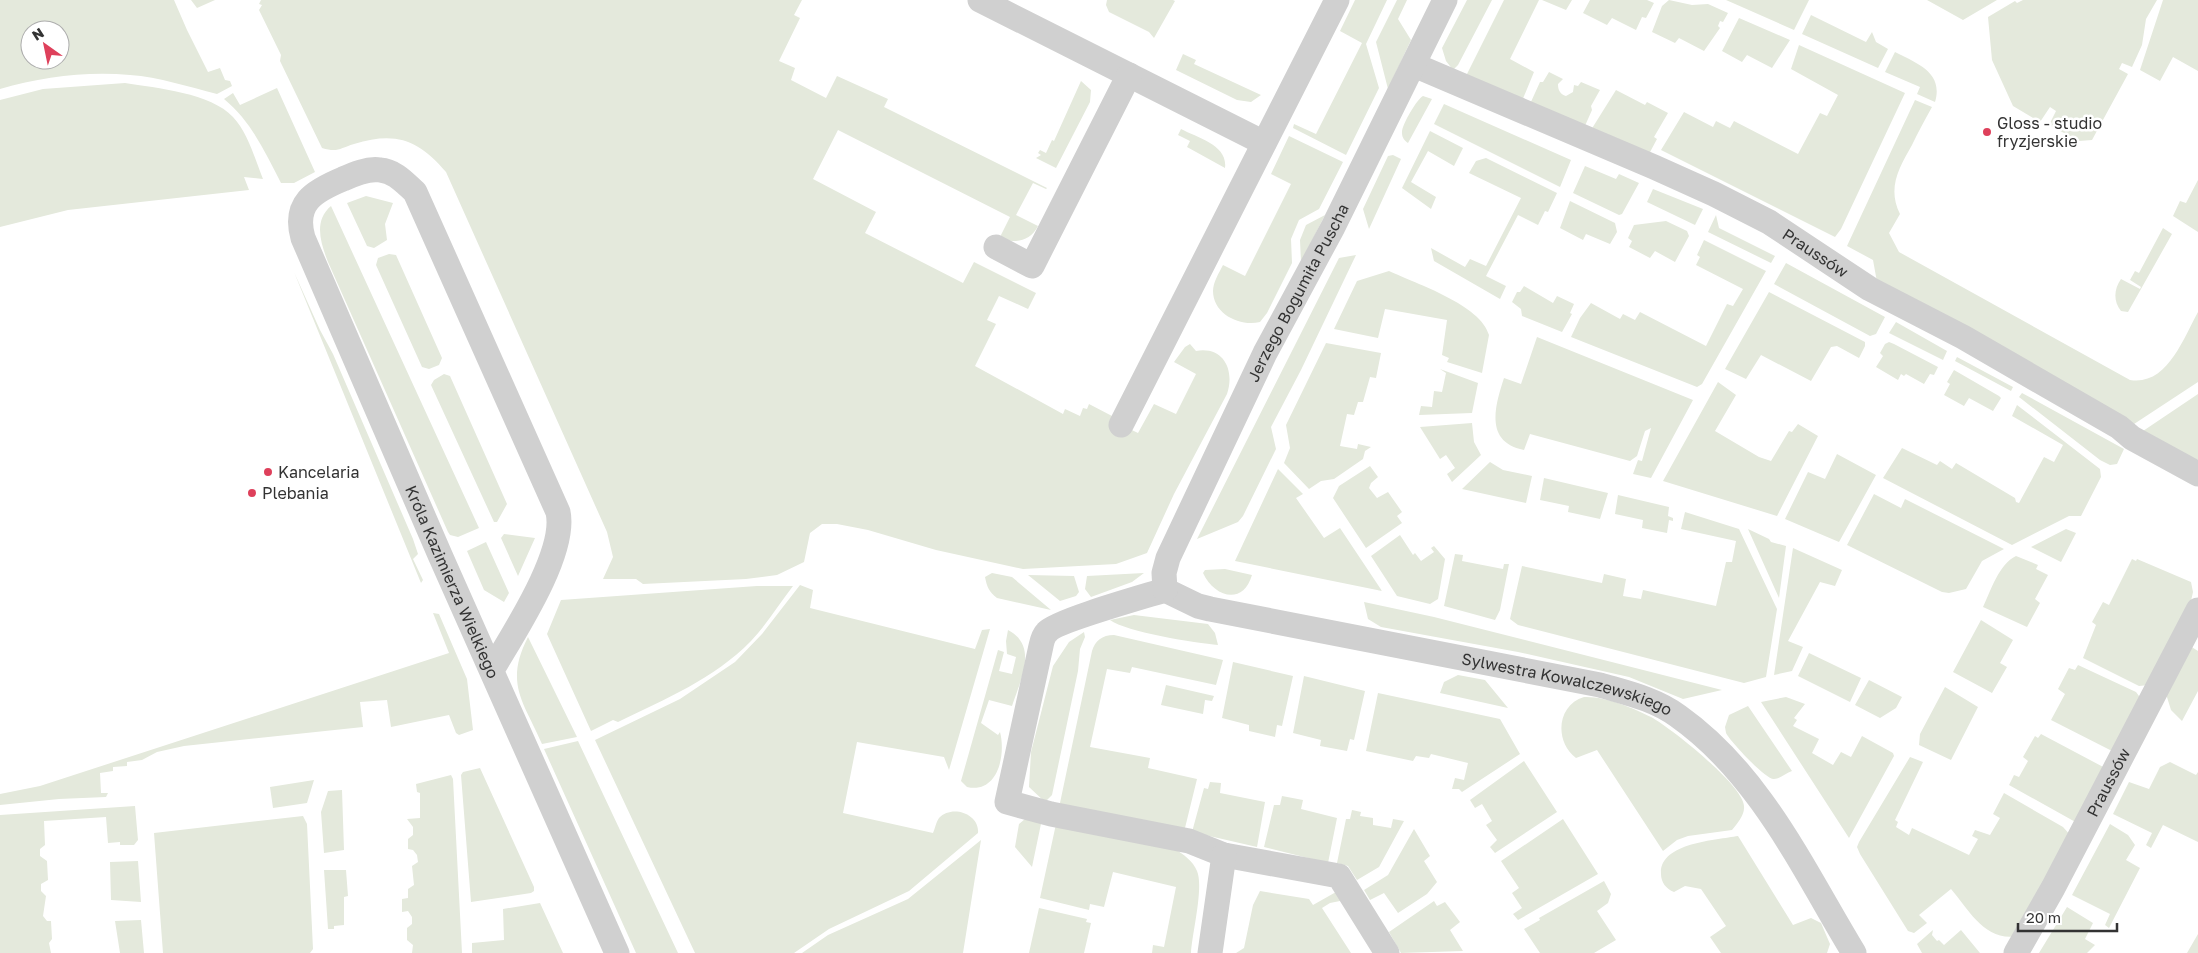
<svg xmlns="http://www.w3.org/2000/svg" width="2198" height="953" font-family="'Golos Text',sans-serif">
<style>
.green{fill:#e4e9dc;fill-rule:evenodd}
.lines{fill:none;stroke-linecap:round;stroke-linejoin:round}
.minor{stroke:#d0d0d0;stroke-width:25}
.poi-dot{fill:#de405b;stroke:#fff;stroke-width:2}
.labels{text-anchor:middle;stroke-width:5;stroke-linejoin:round;paint-order:stroke}
.poi-label{font-size:16px;fill:#333;stroke:#fff;text-anchor:start}
.street-label{font-size:16px;fill:#333;stroke:#fff}
</style>
<rect width="100%" height="100%" fill="#fff"/>
<path class="green" d="M0,0H174L187,30L208,72L220,68L225,80L230,81L232,86L217,94C189,87 159,77 130,75C86,71 42,77 0,89ZM30,30H60V60H30Z
M191,0H215L197,8Z
M261,0H802L794,15L800,18L779,61L795,68L791,80L826,98L837,76L888,99L884,107L1047,188L1046,189L1033,183L1016,215L1038,226C1030,242 1015,243 999,239L1010,217L838,130L813,179L876,212L865,233L963,283L974,262L1036,293L1028,309L999,296L987,320L996,324L975,366L1063,414L1065,409L1080,416L1083,408L1087,409L1089,404L1112,416L1111,420L1138,433L1154,404L1176,414L1196,374L1174,362L1185,347L1190,344L1196,351C1224,346 1235,371 1227,394L1174,494L1147,553L1116,564L1023,569L936,550L868,530L837,524H822L810,533L804,562L777,575L746,579L643,584L636,579H603L613,557L607,532L446,172C419,140 396,131 354,144C340,148 338,153 322,148L280,61L281,55L259,10L262,5L259,4Z
M1107,0H1173L1175,1L1154,38L1149,32L1109,12L1106,5Z
M1355,0H1387L1366,44L1379,88L1346,155L1293,128L1294,124L1316,134L1362,43L1340,31Z
M1397,0H1407L1398,19L1411,40L1388,89L1376,42Z
M1467,0H1492L1458,65L1453,70L1446,61L1442,48Z
M1504,0H1539L1510,59L1534,72L1522,101L1466,76Z
M1542,0H1572L1566,10Z
M1590,0H1647L1654,3L1646,18L1642,17L1636,30L1612,18L1607,25L1583,13Z
M1669,0L1692,5L1708,4L1728,13L1723,22L1720,21L1718,26L1720,28L1704,51L1679,38L1675,43L1652,32L1662,6Z
M1726,0H1809L1794,30Z
M1927,0H1997L1963,20Z
M2023,0H2157L2146,19L2142,45L2132,67L2122,63L2119,69L2128,74L2092,140L2079,141L2049,125L2056,111L2050,107L2040,122L2013,106L1992,60L1988,17L2015,1L2017,3Z
M2163,0H2198V71L2173,57L2160,81L2140,70Z
M1811,15L1866,42L1872,32L1876,42L1888,49L1878,68L1802,34Z
M1739,18L1790,40L1772,68L1747,55L1742,62L1722,51Z
M1799,45L1905,93L1841,229L1835,237L1661,150L1684,112L1713,127L1716,121L1730,128L1734,121L1798,154L1820,113L1827,116L1838,95L1791,69Z
M1895,52C1916,63 1944,72 1935,102L1917,94L1920,87L1885,72Z
M1183,54L1196,60L1194,64L1261,95L1251,102L1237,100L1176,70Z
M1549,72L1563,79L1558,84C1558,90 1560,94 1566,96L1573,92L1574,85L1578,86L1581,82L1600,90L1591,106L1592,110L1584,128L1530,104L1540,82H1543Z
M1081,81L1091,90L1090,102L1056,168L1036,158L1041,155L1038,153L1040,150L1046,153L1052,140L1054,141Z
M125,83C157,88 211,93 233,117C248,133 255,159 263,179L244,177L249,190L68,210L0,227V100L43,89Z
M277,88L315,172L294,183H281C265,152 251,121 224,99L233,93L240,105Z
M1616,90L1645,105L1647,102L1668,113L1654,137L1657,139L1649,154L1591,130Z
M1423,96L1432,99L1408,143C1405,141 1402,138 1402,133C1401,126 1417,99 1423,96Z
M1915,100L1932,107C1925,120 1918,132 1912,145C1899,168 1887,188 1900,214L1889,233L1899,252L2130,380C2167,386 2183,339 2198,312V382L2131,426L1877,282L1873,260L1847,246Z
M1444,104L1571,160L1560,187L1434,124Z
M1181,129C1198,138 1228,145 1225,168L1187,147L1190,141L1178,135Z
M1430,131L1463,148L1454,166L1428,151L1411,182L1436,197L1431,209L1402,188Z
M1289,136L1343,162L1319,209L1299,220L1291,239L1292,263L1267,313L1260,322C1240,327 1213,314 1213,291C1213,282 1219,273 1223,265L1245,276L1291,184L1271,174Z
M1393,155L1401,159L1369,229L1363,209L1388,156Z
M1486,158L1557,193L1548,212L1545,211L1538,225L1518,215L1486,276L1506,286L1500,299L1434,261L1431,248L1465,267L1470,259L1486,266L1521,198L1469,173L1476,161Z
M1585,166L1616,179L1619,174L1639,183L1622,214L1619,215L1573,193Z
M2198,180V232L2173,216L2180,201L2186,203Z
M1653,189L1703,209L1695,225L1647,202Z
M366,196L393,203L385,224L387,240L374,248L367,246L347,203Z
M1570,201L1615,223L1617,232L1610,244L1586,234L1583,240L1560,228Z
M331,206L479,528L458,537L450,535L448,532L328,262C321,244 313,221 331,206Z
M1325,215L1301,262L1300,240L1306,225Z
M1716,215L1719,228L1775,256L1771,263L1708,232Z
M1666,221L1687,231L1689,236L1675,262L1655,251L1650,258L1629,247L1632,241L1628,238L1634,225Z
M2163,228L2172,234L2128,312L2121,311C2113,301 2114,289 2121,279L2140,289L2141,287L2127,278L2130,280L2135,271L2139,273Z
M1704,240L1766,271L1702,384L1697,387L1571,337L1580,318L1591,303L1620,319L1623,314L1635,320L1640,312L1706,346L1727,304L1733,306L1743,289L1696,265L1700,257L1697,255Z
M389,254L396,255L442,358L439,365L429,369L422,367L376,265L378,258Z
M1356,255L1301,370L1271,427L1276,449L1243,516L1238,522L1197,539L1339,258Z
M1786,263L1885,317L1876,334L1870,336L1774,284Z
M1389,271C1417,284 1481,305 1489,335L1482,373L1447,362L1449,358L1442,355L1447,320L1385,309L1378,338L1334,329L1357,281Z
M294,272L320,330L333,354L413,539L418,554L413,559L423,580L421,583Z
M1524,286L1553,303L1557,296L1574,304L1570,313L1572,314L1562,332L1522,316L1521,309L1512,302L1517,292H1520Z
M1769,292L1865,342V346L1859,358L1837,346L1831,347L1811,381L1761,355L1746,379L1725,369Z
M1896,322L1947,351L1943,360L1889,333Z
M1537,337L1693,400L1651,478L1633,474L1638,460L1642,461L1651,428L1645,431L1637,456L1630,461L1530,434L1524,450C1484,442 1495,406 1504,378L1521,384Z
M1889,342L1894,344L1938,367L1934,375L1930,374L1924,384L1906,374L1904,376L1901,374L1898,380L1876,367L1883,356L1880,353L1885,344Z
M1326,343L1381,353L1376,378L1370,377L1363,402H1358L1354,415L1347,414L1340,446L1357,449L1358,444L1371,447L1365,451L1363,459L1334,479L1321,481L1309,489L1284,463L1290,448L1286,425Z
M1957,357L2013,387L2011,391L1955,361Z
M1440,369L1478,383L1472,413L1419,415L1421,406L1432,407L1434,391L1442,392L1446,373Z
M1954,370L1999,396L2001,398L1993,411L1969,398L1964,406L1944,395L1950,384L1947,382Z
M444,374L450,376L507,504L497,522H494L431,385L434,380Z
M1718,382L1736,395L1715,431L1759,457L1771,461L1789,431L1792,432L1798,424L1818,436L1777,516L1663,481Z
M2022,393L2124,449L2117,464L2110,465L2100,460L2019,397Z
M2198,394V460L2175,450L2143,431Z
M2017,405L2100,469L2101,477L2081,516H2069L2012,545L1883,478L1902,448L1937,465L1940,461L1952,469L1956,463L2015,498L2016,502L2019,503L2044,457L2054,462L2063,445L2012,416Z
M1472,423L1474,442L1481,455L1452,482L1447,474L1455,468L1446,455L1440,459L1420,427Z
M1837,454L1876,475L1839,542L1785,519L1808,472L1825,479Z
M1490,462L1503,470L1532,476L1526,503L1462,489Z
M1370,466L1378,477L1371,483L1369,488L1377,498L1388,492L1402,512L1397,516L1402,523L1366,548L1333,498L1339,486Z
M1278,469L1303,494L1296,498L1324,538L1340,528L1382,591L1235,561Z
M1544,478L1608,493L1600,519L1568,512L1569,506L1540,500Z
M1874,494L1901,508L1905,499L2004,549L1982,561L1966,589L1949,593L1942,592L1847,545Z
M1618,495L1669,507L1668,516L1673,518V521L1669,520L1667,533L1642,528L1643,520L1615,514Z
M1685,512L1739,529L1777,609L1766,677L1744,683L1518,625L1510,619L1522,566L1602,583L1604,574L1626,579L1623,596L1641,599L1643,590L1716,606L1726,562H1732L1736,541L1681,529Z
M1748,529L1769,539L1771,542L1786,546L1779,598Z
M2066,529L2076,533L2061,562L2031,547Z
M504,534L535,538L518,576L501,538Z
M1400,535L1413,555L1415,553L1421,561L1434,552L1431,548L1434,546L1445,559L1438,599L1430,604L1397,596L1371,556Z
M486,542L509,593L504,602L484,590L467,551Z
M1793,548L1842,570L1835,586L1820,582L1788,641L1803,647L1792,671L1774,675Z
M1455,554L1463,555L1462,561L1503,569L1504,564H1509L1500,610L1495,620L1444,606Z
M2016,556L2038,565L2036,569L2048,575L2035,599L2040,603L2027,627L1983,607C1991,590 1999,564 2016,556Z
M2132,559L2136,561L2137,559L2191,582L2193,592L2191,601L2149,685L2139,686L2083,658L2096,625L2092,622L2103,602L2109,605Z
M1225,569L1252,575C1243,606 1214,597 1203,573L1205,570Z
M992,573L1012,577L1051,610L997,598C989,592 987,587 985,577Z
M1144,573L1132,582L1091,597L1085,589L1087,576Z
M1028,575L1074,576L1079,592L1076,596L1060,601Z
M800,585L813,590L810,608L975,649L982,630L990,629L949,770L944,757L857,742L843,813L933,833C935,829 936,822 939,818C952,804 980,814 978,833L909,891L829,929L794,953H695L595,740L680,699L735,662L762,634Z
M757,586H793C779,604 767,624 751,641C714,679 665,699 618,722L613,720L591,731L547,634L561,600Z
M1364,602L1434,617L1722,690L1683,699L1629,677L1518,652L1381,627L1368,619Z
M433,613L439,614L467,679L473,730L459,735L456,733L449,715L391,727L387,700L360,702L363,727L184,746L157,752L142,760L127,762V766L113,767V771L100,773L101,793H108L106,797L59,799L0,805V794L40,786L449,653Z
M1134,615L1208,624L1215,633L1218,645C1196,643 1126,632 1110,620Z
M1981,620L2013,640L2000,663L2007,667L1992,693L1953,672Z
M1008,630C1039,646 1020,681 1012,706L989,700L981,723L998,735L1000,732C1006,755 998,794 967,787L961,781L998,650L1004,652L999,671L1012,674L1016,657L1007,654L1006,641Z
M1084,632L1085,637L1080,649L1078,671L1052,795L1045,802L1029,787L1031,752L1053,666L1069,642Z
M1114,635L1223,660L1216,685L1132,667L1130,673L1107,669L1090,747L1150,758L1148,768L1197,779L1184,832L1062,806L1060,803L1092,651C1095,641 1102,635 1114,635Z
M528,637L577,737L542,744C524,702 504,684 528,637Z
M2190,646L2198,651V691L2182,721L2171,710L2166,694Z
M1809,653L1861,678L1850,702L1798,676Z
M1233,662L1293,676L1282,726L1277,725L1275,737L1249,731V725L1222,718Z
M2078,665L2136,692L2142,700L2114,752L2051,720L2065,694L2058,689L2069,668L2075,670Z
M1458,675L1485,680L1508,708L1440,693L1444,682Z
M1304,676L1365,691L1354,740L1350,739L1347,751L1320,746L1321,740L1293,733Z
M1869,680L1902,697L1896,708L1880,718L1855,705Z
M1166,685L1214,696L1212,701L1205,700L1203,714L1161,705Z
M1945,687L1978,707L1951,760L1919,745L1920,734Z
M1378,693L1500,719L1520,754L1462,792L1459,789H1452L1455,778L1464,780L1468,763L1431,754L1429,758L1416,756L1413,761L1366,751Z
M1584,697C1605,696 1633,708 1651,717C1671,728 1743,785 1744,806C1745,815 1737,824 1732,830L1688,836L1677,840L1663,851L1597,750L1576,758C1554,741 1557,705 1584,697Z
M1786,697L1805,704L1794,718L1797,720L1793,726L1819,739L1812,753L1833,765L1841,752L1851,757L1862,736L1893,753L1894,756L1849,838L1761,702Z
M1748,706L1792,771C1786,773 1780,779 1774,779C1766,780 1730,741 1726,733L1725,727L1729,715Z
M2041,734L2107,769L2079,824L2009,785L2014,775L2019,777L2028,761L2023,757L2035,736L2038,738Z
M578,741L678,953H636L544,749Z
M1910,757L1923,762L1895,820L1898,822L1896,827L1909,835L1912,828L1969,855L1978,839L1972,836L1975,830L1990,835L2000,818L1993,814L2004,793L2063,827L2072,837L2018,936C1985,942 1969,910 1951,889L1919,915L1927,923L1914,933L1908,931L1860,854L1857,847L1859,842Z
M1524,761L1557,812L1495,853L1490,847L1497,840L1486,825L1492,821L1482,804L1475,808L1470,800Z
M2170,762L2196,775L2198,772V842L2163,825L2151,848L2146,845L2152,833L2113,814L2129,782L2149,789L2160,767Z
M480,768L534,887V891L531,893L471,902L461,775L463,772Z
M451,775L453,779L462,953H412L413,945L407,940V928L412,924V917L408,911L402,912V899L408,898V889L414,885L412,866L418,862L417,855L413,850L408,849V839L413,835V827L407,819L420,818V793L417,792L416,784Z
M314,780L307,803L273,808L270,787Z
M1210,782L1221,783L1220,793L1265,802L1257,847L1192,832L1204,788L1208,789Z
M342,790L344,850L324,853L321,812L328,791Z
M1282,796L1303,800L1301,809L1337,818L1328,863L1264,847L1274,805H1280Z
M135,806L138,840L134,845H120V842L108,843L106,817L44,821L45,845L40,849V856L47,861L48,880L41,884V891L46,896L43,916L47,921H51L52,939L49,943L51,953H0V815Z
M1352,810L1361,812L1360,816L1373,818V825L1391,828L1393,819L1404,821L1379,867L1357,880L1348,866L1337,863L1346,819H1350Z
M303,816L307,824L313,949L310,953H163L154,833Z
M1025,819H1042L1032,867L1015,847L1019,824Z
M1563,819L1598,874L1518,920L1513,914L1522,908L1512,893L1519,888L1501,861Z
M1056,824L1175,849C1183,854 1193,861 1197,871C1204,887 1192,934 1191,953H1152L1153,945L1164,947L1176,887L1113,872L1104,907L1090,904L1089,910L1040,898Z
M2110,824L2128,835L2135,845L2126,860L2140,868L2109,928L2105,925L2110,914L2072,895Z
M1414,829L1430,856L1424,861L1437,882L1427,894L1398,913L1384,893L1370,900L1364,890L1388,875Z
M1738,836L1793,925L1811,918L1821,923L1830,944L1827,953H1721L1710,937L1726,926L1701,889L1685,886L1674,892C1666,889 1661,882 1661,874C1659,843 1716,840 1738,836Z
M981,840L963,953H802L828,935L908,899Z
M138,861L141,902L111,900L110,862Z
M324,870H346L348,896L344,897V925L334,926V929H328Z
M1604,881L1611,894L1608,903L1597,911L1616,940L1594,953H1540L1524,929L1540,920L1539,918Z
M1260,891L1309,899L1313,905L1336,892L1345,900L1330,903L1322,908L1351,953H1236L1244,948L1253,905Z
M1434,901L1437,906L1445,902L1460,922L1450,930L1463,951L1401,953L1389,932Z
M540,903L563,953H472V943L504,940L503,909Z
M2067,907L2093,923L2085,939L2095,945L2087,953H2039Z
M1039,908L1087,919L1086,922L1091,923L1084,953H1029Z
M141,920L144,953H120L115,921Z
M1933,930L1932,935L1937,941L1939,940L1944,945L1961,930L1980,953H1922L1917,944Z
M2198,934V953H2187Z"/>
<g class="lines">
<g class="minor">
<path d="M980,0L1264,143"/>
<path id="s1" d="M1414,65L1654,167L1714,194L1769,222L1870,289L1963,337L2119,427L2132,438L2198,474"/>
<path d="M996,247L1032,266L1129,75"/>
<path d="M1121,425L1337,0"/>
<path id="s2" d="M1165,590L1198,606L1210,609L1600,685C1627,693 1655,699 1678,716C1760,774 1803,869 1854,953"/>
<path d="M1165,590C1146,596 1056,621 1047,632C1044,635 1042,641 1041,646L1007,802L1051,814L1189,841L1224,855L1339,876L1387,953"/>
<path id="s3" d="M1165,590L1164,573L1168,558L1265,353L1333,227L1445,0"/>
<path id="s4" d="M492,670C513,634 567,553 558,512L415,192C405,183 395,171 380,170C368,168 354,174 343,179C314,191 293,203 303,238L440,555L617,953"/>
<path d="M1210,953L1224,855"/>
<path id="s5" d="M2016,953L2053,888L2198,610"/>
</g>
</g>
<g class="poi-dot">
<circle cx="1987" cy="132" r="5"/>
<circle cx="268" cy="472" r="5"/>
<circle cx="252" cy="493" r="5"/>
</g>
<g class="labels">
<g class="poi-label">
<text x="1997" y="129">Gloss - studio<tspan x="1997" dy="18">fryzjerskie</tspan></text>
<text x="278" y="478">Kancelaria</text>
<text x="262" y="499">Plebania</text>
</g>
<g class="street-label">
<text dy="6" stroke="none"><textPath href="#s1" startOffset="444">Praussów</textPath></text>
<text dy="6" stroke="none"><textPath href="#s3" startOffset="328">Jerzego Bogumiła Puscha</textPath></text>
<text dy="6" stroke="none"><textPath href="#s4" startOffset="1061">Króla Kazimierza Wielkiego</textPath></text>
<text dy="6" stroke="none"><textPath href="#s2" startOffset="414">Sylwestra Kowalczewskiego</textPath></text>
<text dy="6" stroke="none"><textPath href="#s5" startOffset="194">Praussów</textPath></text>
</g>
</g>
<g transform="translate(45 45) rotate(327)"><circle r="24" fill="#ffffff" stroke="#adadad"/>
<path d="M0-4L9 19L0 12L-9 19Z" fill="#de405b"/>
<text y="-8" font-size="14" font-weight="bold" text-anchor="middle" fill="#333333">N</text>
</g>
<path d="M2018 923v8h99v-8" fill="none" stroke="#333333" stroke-width="2.5"/>
<text x="2026" y="923" font-size="15" fill="#333333" stroke="#ffffff" stroke-width="4" paint-order="stroke">20 m</text>
</svg>
